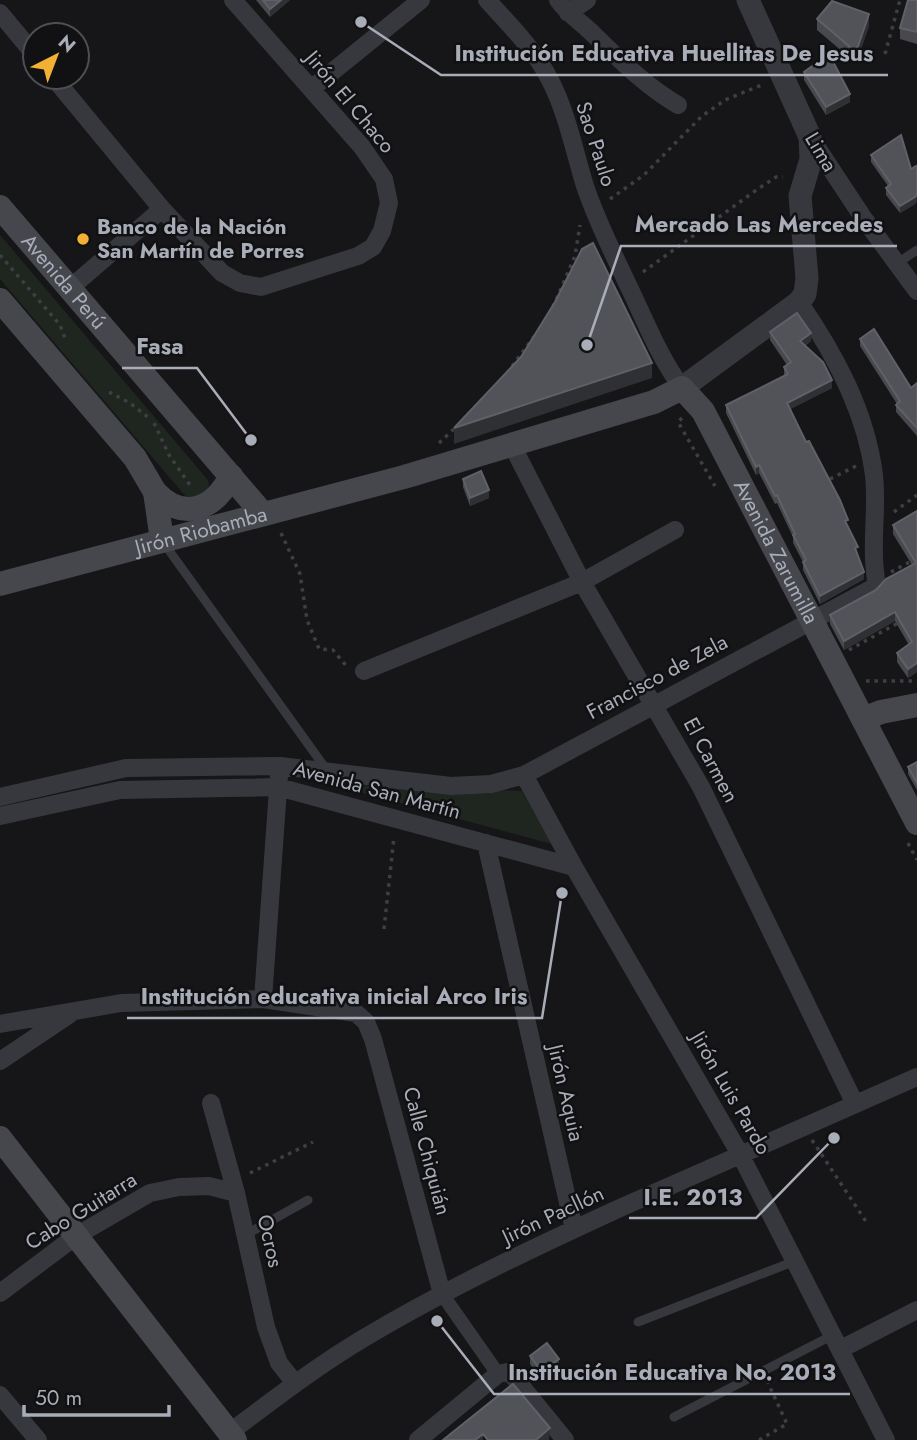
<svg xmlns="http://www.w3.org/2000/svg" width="917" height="1440" font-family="Jost,sans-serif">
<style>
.green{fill:#1e261f}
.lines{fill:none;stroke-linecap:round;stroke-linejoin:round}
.path{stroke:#3d3f44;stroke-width:3.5;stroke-dasharray:3.5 5;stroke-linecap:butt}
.service{stroke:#37383d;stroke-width:9}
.pedestrian{stroke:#37383d;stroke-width:14}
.minor{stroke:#37383d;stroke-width:18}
.tertiary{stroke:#37383d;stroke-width:23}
.secondary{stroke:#45474d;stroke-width:24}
.wall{fill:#47494d}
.shaded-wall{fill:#2f3033}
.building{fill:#525359;stroke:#5f6168;stroke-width:2}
.poi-dot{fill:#f2b134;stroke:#111113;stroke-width:2.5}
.labels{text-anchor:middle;stroke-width:5;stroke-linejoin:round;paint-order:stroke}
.street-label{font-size:21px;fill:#a8adb8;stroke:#111113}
.poi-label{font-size:21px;font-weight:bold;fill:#a8adb8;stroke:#111113;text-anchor:start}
.leader{fill:none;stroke:#a8adb8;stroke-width:2.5}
.callout-dot{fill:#a8adb8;stroke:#111113;stroke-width:2.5}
.callout-label{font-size:23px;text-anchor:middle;font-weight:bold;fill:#a8adb8;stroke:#111113;stroke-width:5;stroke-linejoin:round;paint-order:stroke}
</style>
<rect width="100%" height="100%" fill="#161618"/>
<path class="green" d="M0,235L208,480C212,494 198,496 188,499L0,279Z
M333,785L522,791L552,844Z"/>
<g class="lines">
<path class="path" d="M885,54L900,0
M610,199L644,175L702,116L725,100L764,84
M0,255L60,325L66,341
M643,272L755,191L776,177H783
M553,307L575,256L580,225
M507,373L536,334
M109,392L130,403L149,418
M682,418L678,422L715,486
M154,423L169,455L190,485
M439,443L456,427
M830,479L856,466
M894,512L917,495
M281,533L300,574L307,620L319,649L333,650L348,668
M891,572L917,558
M849,650L898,623
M866,681H917
M908,843L917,860
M384,929L394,837
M812,1140L867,1223
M250,1173L313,1142
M759,1440L787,1424L768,1383"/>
<path class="service" d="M896,264L917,250
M163,542L326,769
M245,1235L308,1200
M638,1322L795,1261
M674,1417L833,1335"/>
<path class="pedestrian" d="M442,1294L498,1374"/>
<path class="minor" d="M487,0C509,24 535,50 550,80C567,113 574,150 585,186C597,222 614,255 630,289C646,323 660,358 682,388
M558,0C567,13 578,20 590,31C618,58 644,85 678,105
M0,13L35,55
M568,13L587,0
M53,77L162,209L222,273L240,283L261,287L358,256L373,247L382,231L389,203L384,179L362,147L233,0
M311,89L421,0
M810,137L862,216L917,291
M69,289L162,209
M512,445L582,582L701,787L855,1104
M364,671L582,582L675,530
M524,775L574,867L740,1154L886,1440
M0,797L126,768L280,766L451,786L491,784L524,775L871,589L876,584C876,575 874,566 874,557C873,529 877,503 874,475C866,412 835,354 799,302
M0,816L120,790L278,787L574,867
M486,843L574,1229
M263,999L279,775
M0,1024L121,1003L263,999L356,1013L366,1022L373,1039L442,1294
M0,1061L70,1014
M211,1103L236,1193L266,1327L279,1363L295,1383
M0,1293L76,1236L150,1193L179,1187L209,1186L236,1193
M841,1349L917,1310
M0,1395L38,1440
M229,1433C273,1400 317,1366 364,1338C446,1289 533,1248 620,1208C719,1164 818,1120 917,1077
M418,1440L498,1374L507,1372L513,1376L565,1440"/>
<path class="tertiary" d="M682,388L799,302L805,294L807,278L800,196L811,159L810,137L748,0"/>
<g class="secondary">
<path id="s1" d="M0,207L263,514"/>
<path d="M0,300L135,458L155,492L162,540"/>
<path d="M155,492C183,521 213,511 231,476"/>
<path id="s2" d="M0,584L404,477L654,402L682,388L703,411L917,823"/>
<path d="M863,719L881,712L917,705"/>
<path d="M0,1138L235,1440"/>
</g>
</g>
<path class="wall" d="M256,0H290L270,17Z
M917,0V44L900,39V28Z
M817,19L869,26L856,63L817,30Z
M804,72L850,102L826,115L804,80Z
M871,155L911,169L917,167V201L915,204L900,213L886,195V188L888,186L871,162Z
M770,332L811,341L805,346L832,388L790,409L848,527L858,554L864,579L820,604L803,570V562L793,543V537L777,503L775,504L759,473L756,475L726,413V405L784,376V367L787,365L770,340Z
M860,339L911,388L917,383V436L896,412V405L897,404L860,346Z
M463,479L489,498L470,506L463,487Z
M917,511V672L908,678L897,662V653L909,645L895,621L844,650L830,624V615L876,590L912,565L893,534V525Z
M917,762V790L908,774V767Z
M530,1356L559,1367L542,1380L530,1364Z"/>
<path class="shaded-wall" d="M281,0H290L270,17V9Z
M869,14V26L856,63V52Z
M850,94V102L826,115V107Z
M917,195V201L915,204L900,213V206Z
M811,333V341L800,349V341Z
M652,363V378L454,444V428Z
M832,380V388L787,411V403Z
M759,465V473L756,475V467Z
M489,490V498L470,506V498Z
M864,572V579L820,604V596Z
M895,612V621L844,650V641Z
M917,663V672L908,678V669Z
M559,1359V1367L542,1380V1372Z
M550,1428L549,1440H536Z
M483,1434V1440H475Z"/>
<path class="building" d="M263,0H281L270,9Z
M908,0H917V32L900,28Z
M832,1L869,14L856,52L817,19Z
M829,54L850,94L826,107L804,72Z
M901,135L911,169L916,166L917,167V195L915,197L900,206L886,188L891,184L871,155Z
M593,243L652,363L454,428L521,357L555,302L582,249Z
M797,313L811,333L800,341L823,362L832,380L787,403L806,442L809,441L840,500L848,520L845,521L858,547L855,548L864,572L820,596L803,562L806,560L793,535L795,534L777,495L775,496L759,465L756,467L726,405L788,374L784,367L791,362L770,332Z
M874,329L911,388L917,383V428L896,405L900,401L860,339Z
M481,471L489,490L470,498L463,479Z
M917,511V663L908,669L897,653L912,642L895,612L844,641L830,615L876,590L886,579L916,563L893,525Z
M917,762V783L908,767Z
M547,1343L559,1359L542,1372L530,1356Z
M513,1384L550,1428L536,1440H488L483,1434L475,1440H443Z"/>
<circle class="poi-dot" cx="83" cy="239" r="7"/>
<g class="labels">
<g class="street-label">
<text transform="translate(350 102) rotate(50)" y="7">Jirón El Chaco</text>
<text transform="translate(596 144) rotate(72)" y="7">Sao Paulo</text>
<text transform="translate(821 152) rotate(59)" y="7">Lima</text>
<text dy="7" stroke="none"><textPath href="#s1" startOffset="98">Avenida Perú</textPath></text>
<text dy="7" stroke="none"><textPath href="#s2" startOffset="208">Jirón Riobamba</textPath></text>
<text dy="7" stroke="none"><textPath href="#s2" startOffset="900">Avenida Zarumilla</textPath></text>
<text transform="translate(657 677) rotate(-28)" y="7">Francisco de Zela</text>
<text transform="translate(711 760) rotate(62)" y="7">El Carmen</text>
<text transform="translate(377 790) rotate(15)" y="7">Avenida San Martín</text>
<text transform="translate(566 1093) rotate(77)" y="7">Jirón Aquia</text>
<text transform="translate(731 1093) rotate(60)" y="7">Jirón Luis Pardo</text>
<text transform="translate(427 1151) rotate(75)" y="7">Calle Chiquián</text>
<text transform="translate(81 1211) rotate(-32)" y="7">Cabo Guitarra</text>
<text transform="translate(553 1215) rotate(-25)" y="7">Jirón Pacllón</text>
<text transform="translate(270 1241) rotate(77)" y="7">Ocros</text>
</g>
<g class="poi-label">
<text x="97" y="234">Banco de la Nación<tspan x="97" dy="24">San Martín de Porres</tspan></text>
</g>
</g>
<path class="leader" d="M361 22L441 75H888M587 345L621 246H897M251 440L197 368H122M562 893L542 1018H127M834 1138L756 1218H629M437 1321L494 1394H850"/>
<g class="callout-dot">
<circle cx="361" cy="22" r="7"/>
<circle cx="587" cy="345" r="7"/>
<circle cx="251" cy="440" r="7"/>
<circle cx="562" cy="893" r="7"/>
<circle cx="834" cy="1138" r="7"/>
<circle cx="437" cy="1321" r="7"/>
</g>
<g class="callout-label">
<text x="664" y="61">Institución Educativa Huellitas De Jesus</text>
<text x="759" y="232">Mercado Las Mercedes</text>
<text x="160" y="354">Fasa</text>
<text x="334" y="1004">Institución educativa inicial Arco Iris</text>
<text x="693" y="1205">I.E. 2013</text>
<text x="672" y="1380">Institución Educativa No. 2013</text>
</g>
<g transform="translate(56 56) rotate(42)"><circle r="33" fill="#111113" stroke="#4d4f55" stroke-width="2"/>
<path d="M0-5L12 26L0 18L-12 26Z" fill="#f2b134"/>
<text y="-10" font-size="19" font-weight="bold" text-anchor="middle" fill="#a8adb8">N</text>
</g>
<path d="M24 1405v10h145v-10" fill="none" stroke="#a8adb8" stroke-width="3.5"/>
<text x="35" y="1405" font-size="21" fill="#a8adb8" stroke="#111113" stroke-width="5" paint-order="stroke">50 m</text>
</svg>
